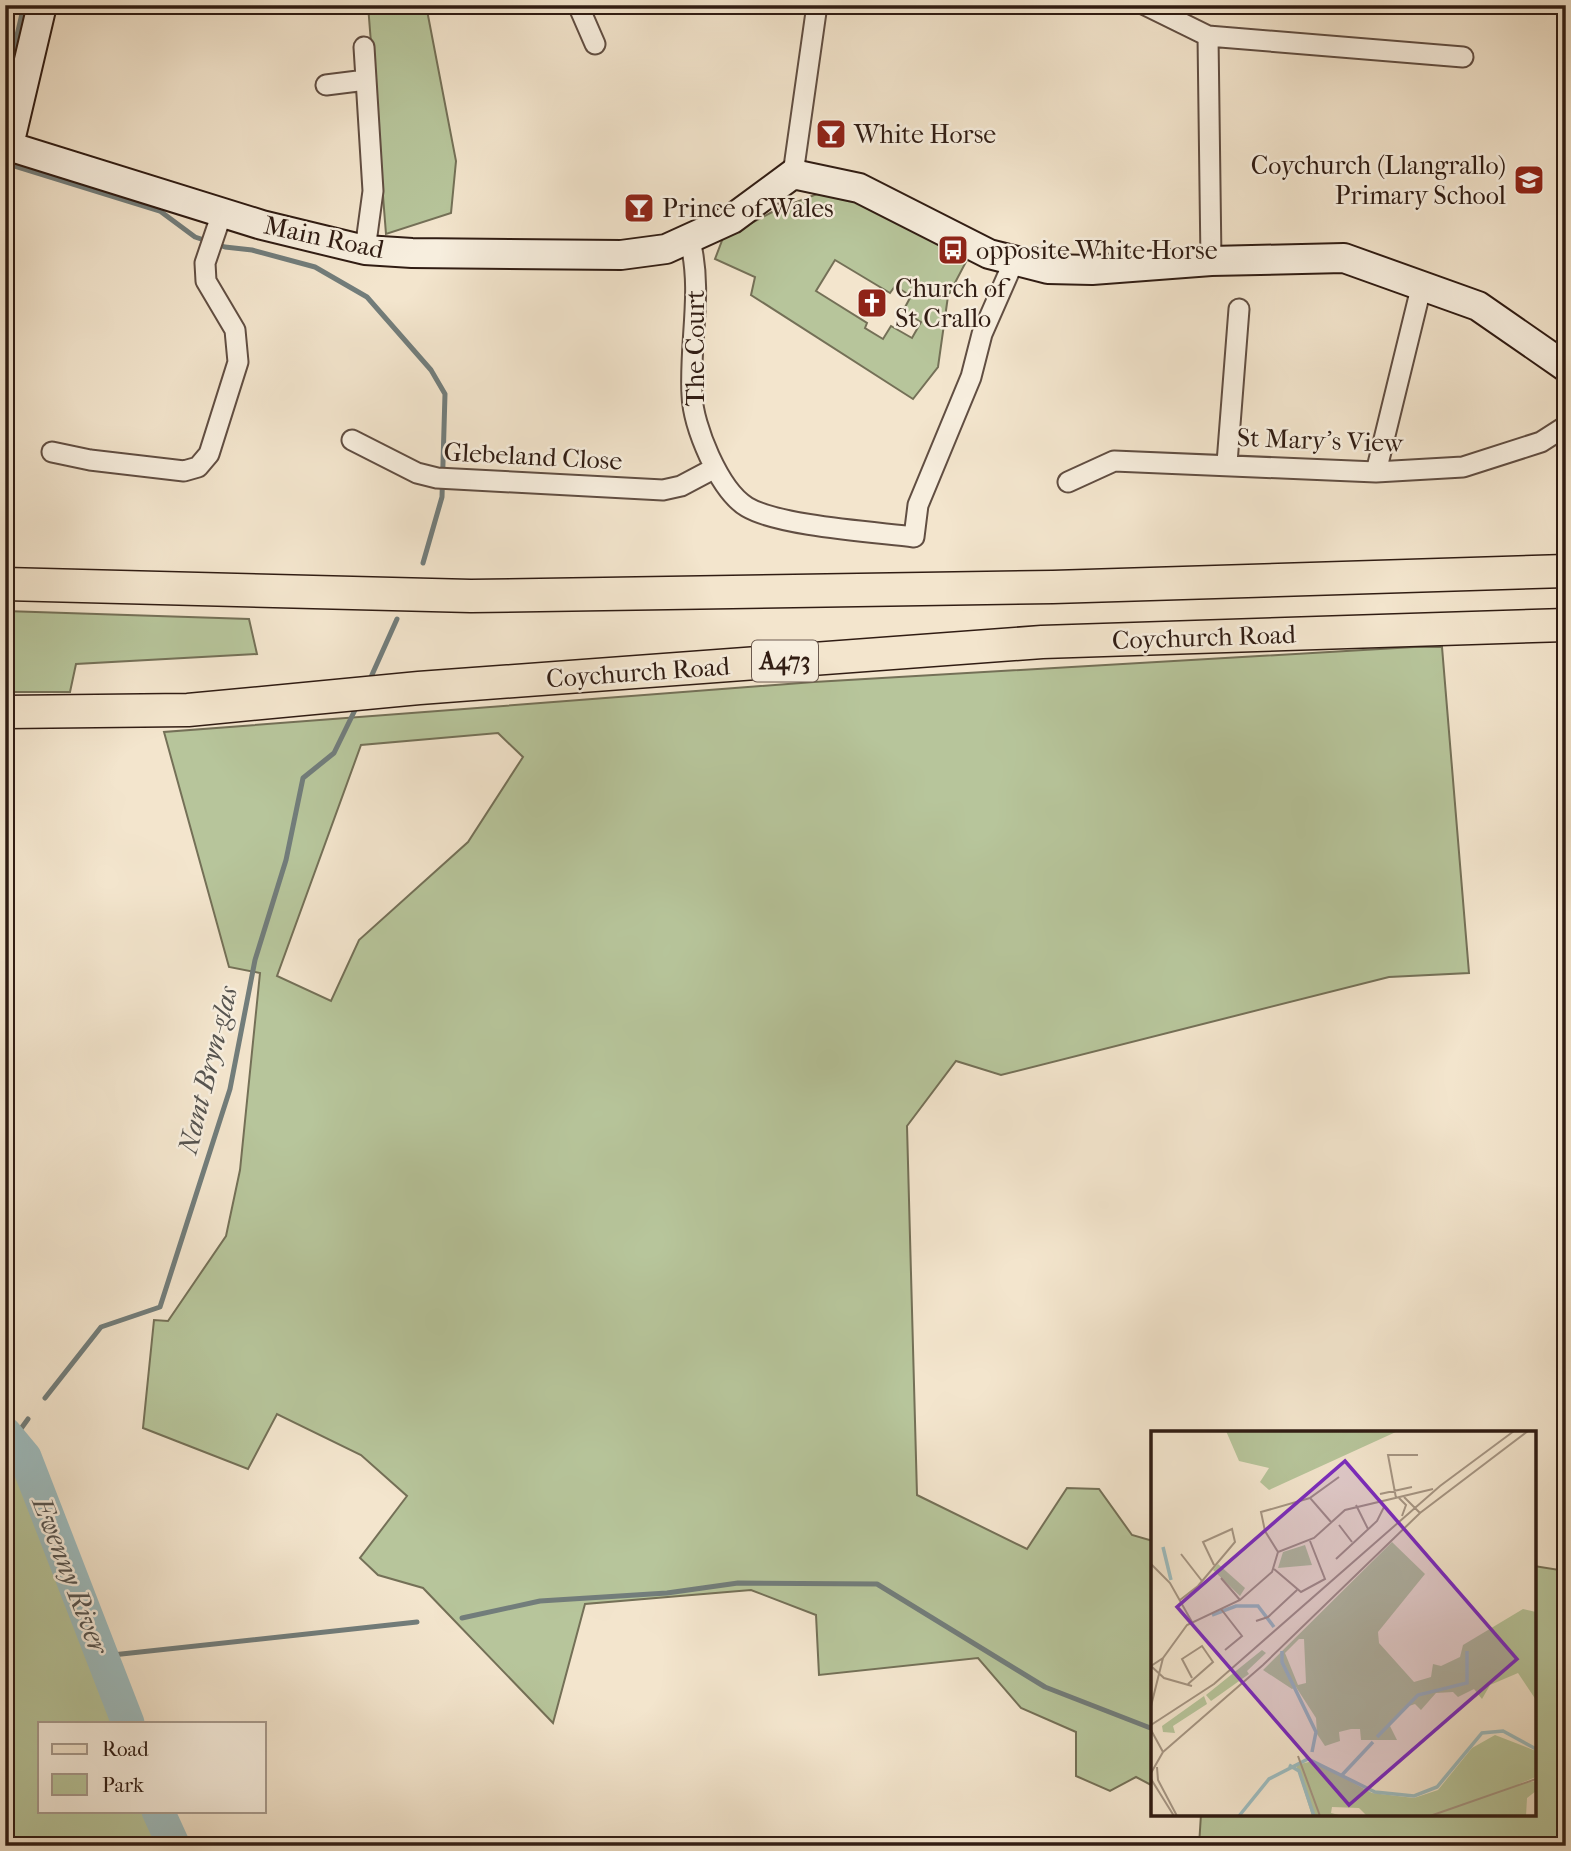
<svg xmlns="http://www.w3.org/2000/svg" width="1571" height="1851" font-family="'IM FELL French Canon',serif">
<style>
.green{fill:#b7c59b;stroke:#747057;stroke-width:2;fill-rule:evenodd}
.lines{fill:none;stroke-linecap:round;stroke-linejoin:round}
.stream{stroke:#727d7b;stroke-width:5}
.river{stroke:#9ebdc0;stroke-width:33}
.street-casing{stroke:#614e42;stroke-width:23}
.secondary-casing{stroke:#301c13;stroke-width:32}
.primary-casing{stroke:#301c13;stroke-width:35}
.street{stroke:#f7eede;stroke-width:19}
.secondary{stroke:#f7eede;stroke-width:28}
.primary{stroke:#f3e5cd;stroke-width:32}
.labels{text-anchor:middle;stroke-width:5;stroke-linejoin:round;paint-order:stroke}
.shield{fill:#f7eede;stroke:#6c5b50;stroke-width:2}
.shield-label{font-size:24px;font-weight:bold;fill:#301c13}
.poi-label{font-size:26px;fill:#301c13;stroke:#f7eede;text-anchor:start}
.street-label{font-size:26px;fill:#301c13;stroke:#f7eede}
.water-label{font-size:28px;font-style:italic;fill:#565450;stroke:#f7eede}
.inset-river{fill:none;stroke:#9ebdc0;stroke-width:3.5}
.inset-road{fill:none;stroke:#a59583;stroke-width:2}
.view{fill:#7b2cbf;fill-opacity:0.15;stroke:#7b2cbf;stroke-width:3.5}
.inset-edge{fill:none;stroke:#301c13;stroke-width:3.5}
</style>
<rect width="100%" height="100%" fill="#f3e5cd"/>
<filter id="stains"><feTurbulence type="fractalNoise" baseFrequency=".00286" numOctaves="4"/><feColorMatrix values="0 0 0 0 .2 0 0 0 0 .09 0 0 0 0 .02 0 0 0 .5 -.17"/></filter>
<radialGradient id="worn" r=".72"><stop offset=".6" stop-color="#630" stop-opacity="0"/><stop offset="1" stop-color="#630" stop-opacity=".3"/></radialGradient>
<path class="green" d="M368,5H426L456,161L451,213L386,234Z
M817,194L867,203L967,260L948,296L938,367L913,399L751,295L755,277L715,259L723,238L776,210ZM835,260L890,293L895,286L911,296L903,311L921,322L912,338L891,326L883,339L865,328L867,323L816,291Z
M5,611L249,619L257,654L76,664L70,692H5Z
M1414,647H1442L1469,973L1389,977L1001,1075L956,1061L907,1126L917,1495L1027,1549L1067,1488L1099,1489L1132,1535L1153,1541V1786L1136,1777L1110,1791L1076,1776V1732L1021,1708L978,1658L819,1675L816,1615L751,1590L585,1604L553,1723L423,1588L378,1575L360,1558L407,1496L361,1455L277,1414L248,1469L143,1428L154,1320L168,1321L226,1236L240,1170L260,973L229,967L164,732L814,682ZM498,733L523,757L468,842L359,940L331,1001L277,976L361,745Z
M5,1444L22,1472L113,1723H40V1811H146L159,1846H5Z
M1534,1566L1566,1571V1846H1199L1201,1814H1534Z"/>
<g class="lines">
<path class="stream" d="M5,87L24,5
M5,163L160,211L195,237L225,247L252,250L315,267L367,297L431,370L445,394L442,497L423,563
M371,677L397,619
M45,1398L101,1327L160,1307L230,1089L255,960L286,860L303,778L334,753L355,710
M12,1441L28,1419
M462,1618L540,1601L667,1593L738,1583L877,1584L1045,1687L1153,1729
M103,1656L417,1622"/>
<path class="river" d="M5,1433L25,1457L128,1723
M158,1811L174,1846"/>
<g class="street-casing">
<path id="street" d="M578,5L595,44
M1145,5L1208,36
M364,47L373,191L365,250
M326,85L366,80
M793,174L817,5
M690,241C703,291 689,343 692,395C693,426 719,490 747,507C779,526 874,532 914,537L918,505L971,377L982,334L1014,261
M1211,261L1208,36L1463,57
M352,440L417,473L437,478L663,490L681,486L715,468
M52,452L90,460L184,471L198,467L209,454L238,362L235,330L206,281L205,263L222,213
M1227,463L1239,309
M1376,472L1422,284
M1068,482L1114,461L1376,472L1463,467L1541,442L1566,426"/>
</g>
<g class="secondary-casing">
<path id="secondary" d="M5,145L262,225L365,250L412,253L621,255L666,249L732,219L793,174L859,188L989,254L1048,269L1092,270L1211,261L1344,258L1478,306L1566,367
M9,145L42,5"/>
</g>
<g class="primary-casing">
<path id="primary" d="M5,584L471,596L1053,587L1566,571
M5,712L188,710L419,688L1042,642L1566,625"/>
</g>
<use href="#street" class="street"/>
<use href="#secondary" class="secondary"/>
<use href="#primary" class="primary"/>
</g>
<defs>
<g id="bar-square" transform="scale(1.575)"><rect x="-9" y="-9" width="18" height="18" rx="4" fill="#8f2418" stroke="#f7eede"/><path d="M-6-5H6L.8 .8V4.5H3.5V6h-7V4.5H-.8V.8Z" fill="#fff"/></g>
<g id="school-square" transform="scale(1.575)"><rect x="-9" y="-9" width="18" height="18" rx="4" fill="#8f2418" stroke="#f7eede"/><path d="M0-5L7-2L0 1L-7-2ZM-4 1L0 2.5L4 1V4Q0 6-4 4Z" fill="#fff"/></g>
<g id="bus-square" transform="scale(1.575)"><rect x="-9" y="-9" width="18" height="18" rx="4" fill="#8f2418" stroke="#f7eede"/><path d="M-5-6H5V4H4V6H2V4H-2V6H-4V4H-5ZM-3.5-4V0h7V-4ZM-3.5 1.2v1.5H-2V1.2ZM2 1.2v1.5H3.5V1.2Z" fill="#fff"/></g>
<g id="church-square" transform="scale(1.575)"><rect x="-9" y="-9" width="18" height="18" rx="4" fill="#8f2418" stroke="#f7eede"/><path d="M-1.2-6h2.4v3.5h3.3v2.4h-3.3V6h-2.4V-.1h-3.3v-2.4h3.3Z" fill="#fff"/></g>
</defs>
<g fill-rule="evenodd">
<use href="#bar-square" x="831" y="134"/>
<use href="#school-square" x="1529" y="180"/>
<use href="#bar-square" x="639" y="208"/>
<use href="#bus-square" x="953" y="250"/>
<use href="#church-square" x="872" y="303"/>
</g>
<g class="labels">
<rect class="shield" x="752" y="640.5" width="66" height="41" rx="5"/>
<g class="shield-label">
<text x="785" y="669">A473</text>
</g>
<g class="poi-label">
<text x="854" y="143">White Horse</text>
<text x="1506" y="174" text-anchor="end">Coychurch (Llangrallo)<tspan x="1506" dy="30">Primary School</tspan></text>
<text x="662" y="217">Prince of Wales</text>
<text x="976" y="259">opposite White Horse</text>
<text x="895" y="297">Church of<tspan x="895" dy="30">St Crallo</tspan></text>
</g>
<g class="street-label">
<text transform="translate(324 237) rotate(12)" y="9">Main Road</text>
<text transform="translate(695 348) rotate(-90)" y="9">The Court</text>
<text transform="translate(1320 440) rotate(2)" y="9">St Mary's View</text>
<text transform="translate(533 456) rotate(3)" y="9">Glebeland Close</text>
<text transform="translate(1204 637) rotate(-2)" y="9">Coychurch Road</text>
<text transform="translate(638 672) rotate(-4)" y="9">Coychurch Road</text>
</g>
<g class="water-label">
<text transform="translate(207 1070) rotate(-76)" y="10">Nant Bryn-glas</text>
<text transform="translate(71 1575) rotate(69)" y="10">Ewenny River</text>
</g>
</g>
<g transform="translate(1151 1431)">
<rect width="385" height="385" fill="#f3e5cd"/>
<path d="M75,0H247L118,59L109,51L118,37L88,30ZM241,111L274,143L227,201L228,212L263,251L280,246L282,233L290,235L309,226L312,214L372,178L385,181V269L367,242L339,254L331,268L323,258L307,266L302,261L285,262L270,279L264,273L255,276L238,293L246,309H210L209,298H200L188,301L189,310L174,315L166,303L165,287L145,256L141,258L112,239ZM148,208H153L155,252L147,254L134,222ZM154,114L161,134L127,137L132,121ZM67,133L94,157L89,165L62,139ZM111,219L115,222L96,240L98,243L60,270L55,264ZM53,265L56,273L22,295L24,302L12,301L11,295ZM344,304L385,320V346L368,353L385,350V360L376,367L375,385H216L208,377L181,376L180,382L192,385H161L145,334L162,330L221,362L263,367L287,359L321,317Z" fill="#b7c59b" fill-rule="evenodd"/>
<path class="inset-river" d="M12,116L20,149M61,184L85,175H107L123,196M131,220V231L165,301L161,321M226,306L267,264L316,252V220M138,334L148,340L163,385M191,344L222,311M88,385L118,348L157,328L224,361L263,365L286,356L331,302L352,300L385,318"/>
<path class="inset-road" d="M229,63L261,56M253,66L269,82M245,67L237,24H267M248,67L255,74L251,85M205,74L217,98M180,91L159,67L188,46M188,94L201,111M127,121L114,100L110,81L159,67M30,123L51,150M185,128L226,90L233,76M0,133L19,152L41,191M123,138L150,161L174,148L159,110M70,147L89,169M29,169L47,155L84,111L81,98L52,111L63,134M70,178L91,205L74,219M105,190L117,186L146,159M0,235L12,227L36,194L89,169L121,141L127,121L163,107L194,79L282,58M0,235L13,247L41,255M37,253L62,231L51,215L31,228L41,247M0,275L12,227M0,294L63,253L289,55L363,0M0,299L12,321L0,342M12,321L112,234L269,82L377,0M147,325L169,385M6,336L7,349L26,385M0,348L23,385M279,385L385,348"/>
<path class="view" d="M194,30L366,228L198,374L26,176Z"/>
<rect width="385" height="385" class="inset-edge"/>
</g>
<rect width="1571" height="1851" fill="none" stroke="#f3e5cd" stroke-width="28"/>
<rect x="7" y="7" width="1557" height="1837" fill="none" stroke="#301c13" stroke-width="3.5"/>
<rect x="14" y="14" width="1543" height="1823" fill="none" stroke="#301c13" stroke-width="2"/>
<rect x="38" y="1722" width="228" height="91" fill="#f7eede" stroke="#a79a8d" stroke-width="2"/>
<rect x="52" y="1744" width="35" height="10" fill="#f3e5cd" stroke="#a79a8d" stroke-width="2"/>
<text x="102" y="1756" font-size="21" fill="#301c13">Road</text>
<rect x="52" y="1774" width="35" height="21" fill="#b7c59b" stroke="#a79a8d" stroke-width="2"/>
<text x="102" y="1792" font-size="21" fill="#301c13">Park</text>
<rect width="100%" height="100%" filter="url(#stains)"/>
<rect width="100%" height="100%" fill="url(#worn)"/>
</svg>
